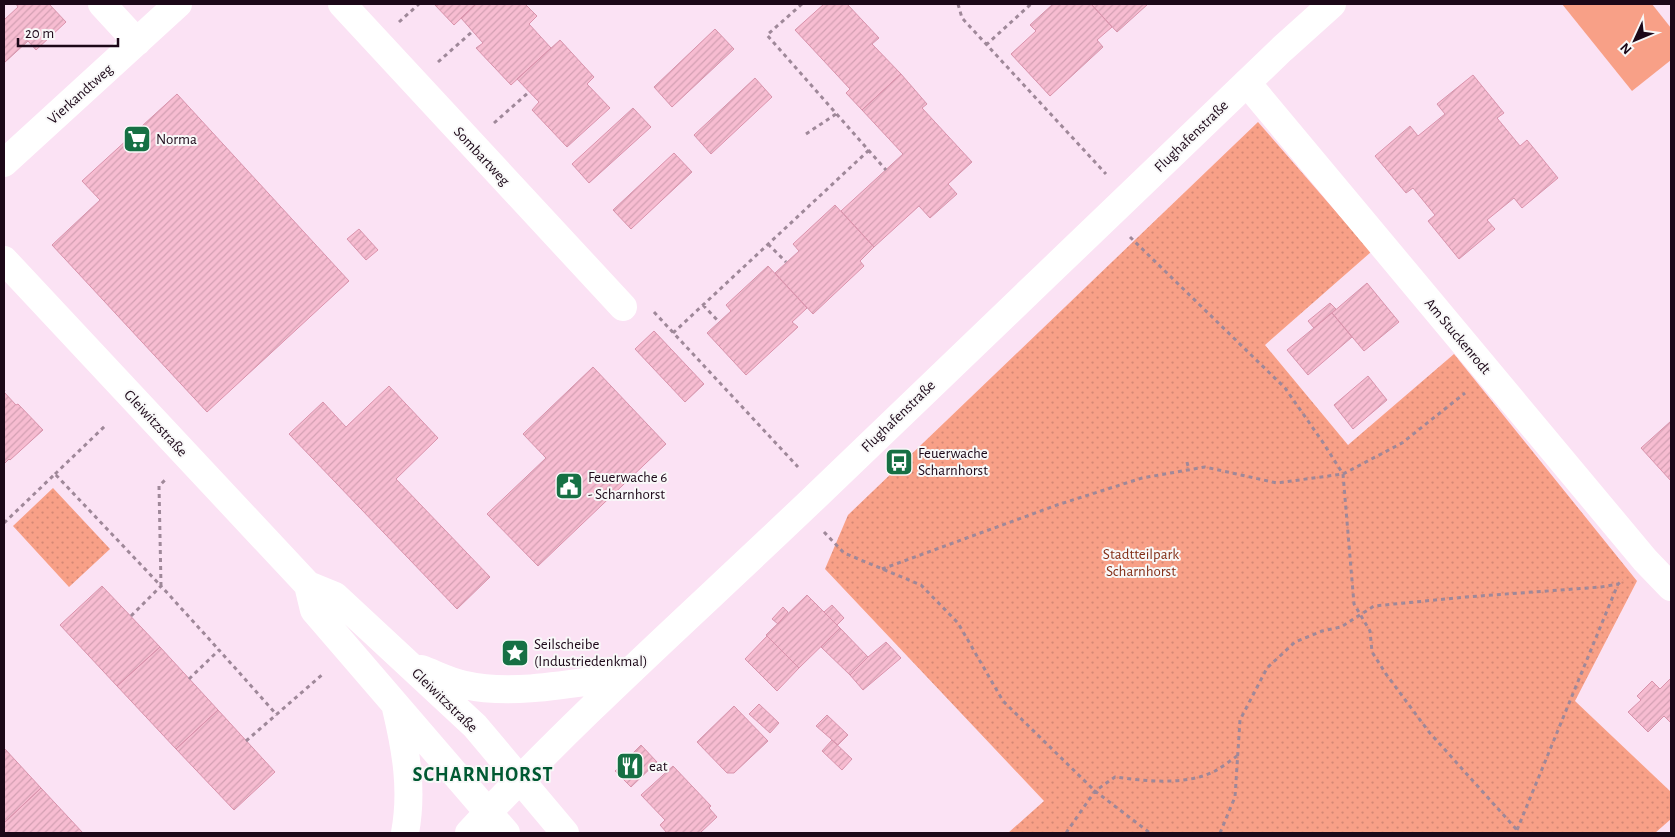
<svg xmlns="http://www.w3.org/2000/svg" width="1675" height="837" font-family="'Alegreya Sans',sans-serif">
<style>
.grass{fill:url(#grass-dots)}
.pitch{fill:#f8a087}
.building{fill:url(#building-hatch);stroke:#d993ac}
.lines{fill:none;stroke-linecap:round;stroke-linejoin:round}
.path{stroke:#9f8899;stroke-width:3;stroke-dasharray:4 4;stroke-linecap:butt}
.street{stroke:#fff;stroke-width:28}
.secondary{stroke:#fff;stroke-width:28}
.labels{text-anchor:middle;stroke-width:4;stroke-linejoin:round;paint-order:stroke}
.street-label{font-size:15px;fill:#1c0818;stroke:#f8f8f8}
.poi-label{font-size:15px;fill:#1c0818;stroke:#f8f8f8;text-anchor:start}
.park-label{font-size:15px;fill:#822e16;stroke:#f8f8f8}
.district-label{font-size:20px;font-weight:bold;letter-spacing:1px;fill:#005932;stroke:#f8f8f8}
</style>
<defs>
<pattern id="grass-dots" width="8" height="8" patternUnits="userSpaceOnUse" patternTransform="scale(1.25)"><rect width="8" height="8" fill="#f8a087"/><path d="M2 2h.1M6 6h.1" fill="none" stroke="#d48874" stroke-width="1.8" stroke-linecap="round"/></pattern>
<pattern id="building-hatch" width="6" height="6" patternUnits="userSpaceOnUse" patternTransform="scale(1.25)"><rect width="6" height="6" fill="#f7bcd1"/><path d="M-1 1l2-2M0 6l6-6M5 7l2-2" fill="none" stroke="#d3a0b3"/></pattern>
</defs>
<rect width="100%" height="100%" fill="#fbe2f4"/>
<path class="grass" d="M1258,122L1371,252L1265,345L1348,445L1454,354L1637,581L1575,701L1671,792V819L1655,833H1008L1044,801L825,569L848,515Z
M53,488L110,549L69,587L13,526Z"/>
<path class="pitch" d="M1562,4H1652L1671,28V60L1632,91Z"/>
<path class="building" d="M16,4H49L66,22L36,50L28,41L4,63V20L18,7Z
M434,4H476L454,25Z
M476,4H525L537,16L529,24L551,48L511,85L476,48L483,43L461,18Z
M824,4H847L879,38L872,44L901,74L862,110L846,93L850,89L795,30Z
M1053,4H1091L1112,27L1097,40L1103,47L1050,96L1011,54L1036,31L1030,25Z
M1091,4H1148L1117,32Z
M715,29L734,49L672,107L654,87Z
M560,40L594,77L587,84L610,108L567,147L532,110L539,102L517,79Z
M901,74L927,104L922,108L972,162L948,184L957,194L930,218L919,206L874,247L841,211L903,154L862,110Z
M1473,75L1504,113L1497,118L1520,146L1527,140L1558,178L1522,208L1514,198L1487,220L1495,229L1459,259L1428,221L1435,215L1413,188L1406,193L1375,156L1410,126L1418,136L1445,114L1437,104Z
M755,78L772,97L711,154L694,135Z
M177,94L349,281L207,412L52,245L100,200L82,181Z
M633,108L651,127L589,183L572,164Z
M674,153L692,172L631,229L613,210Z
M835,205L874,247L860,261L864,266L813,314L775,273L799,251L793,244Z
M359,229L378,250L366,260L347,239Z
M768,266L807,308L792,322L798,327L746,375L707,333L731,311L726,305Z
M1367,283L1399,322L1364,351L1332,313Z
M1330,303L1336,309L1314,328L1308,321Z
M1332,313L1352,337L1308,375L1287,350Z
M654,331L704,384L685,402L635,349Z
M593,367L666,444L538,566L487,514L546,458L523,434Z
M1368,376L1387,400L1353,429L1334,405Z
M389,386L438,438L396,479L490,577L457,609L289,434L323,402L346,427Z
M4,389L5,391L4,392L16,405L18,404L43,430L10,460L9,459L4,464Z
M1671,421V481L1641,448Z
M102,586L160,647L117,686L60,625Z
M807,595L840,628L799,668L766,635Z
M832,605L844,618L837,625L824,612Z
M783,607L788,612L778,624L772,619Z
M840,628L868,657L850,675L821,647Z
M767,636L799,668L777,691L745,659Z
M886,642L901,658L863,690L850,675L868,657Z
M160,647L218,710L176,749L117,686Z
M1671,678V723L1664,716L1648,732L1628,712L1641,700L1637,696L1652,681L1660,689Z
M759,704L779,723L770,733L749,714Z
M734,706L768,741L734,773H727L697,742Z
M218,710L275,772L234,810L176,749Z
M827,715L848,735L838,745L816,726Z
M832,740L852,759L842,770L822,751Z
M641,745L657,762L631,787L615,771Z
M4,748L41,788L4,823Z
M673,766L711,806L709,808L717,817L700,833H667L660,825L665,820L641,795Z
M41,788L83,833H4V823Z"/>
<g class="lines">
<path class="path" d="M802,4L767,35L886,170
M958,4L962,18L1106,174
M399,22L419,4
M986,45L1031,4
M438,62L473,31
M494,123L529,92
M806,134L836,114
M1130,237L1285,388L1322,441L1343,474L1354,604L1370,631L1372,652L1386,674L1429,732L1517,830L1516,833
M768,244L786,262
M703,305L719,322
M654,312L798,467
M673,333L869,150
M1187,462L1189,470
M55,474L105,426
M4,523L55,474L161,586
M824,532L844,553L921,585L958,623L1003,701L1095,791L1150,833
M882,569L1057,505L1142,478L1205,467L1277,483L1343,474L1402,443L1465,393
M161,586L159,486L166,479
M131,616L161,586L219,650
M189,679L219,650L277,715
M246,741L323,674
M1517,830L1618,584
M1066,833L1095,791L1115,777C1146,781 1186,786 1215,771C1222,767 1230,761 1237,756
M1220,833L1235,797L1240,720L1267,668L1295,642L1322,631L1341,627L1374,606L1466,597L1601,587L1618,584L1623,580"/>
<path class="street" d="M102,4L137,42
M342,4L623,307
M1247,83L1645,560L1671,587
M4,163L178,4"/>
<path class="secondary" d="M4,260L308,585L335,596L475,726L565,833
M308,585L314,610L506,833
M421,669C435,674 450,682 465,685C513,696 575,683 625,676
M396,708C406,750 413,790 405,833
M469,833C577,716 696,611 811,501C968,350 1125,200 1282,49L1332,4"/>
</g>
<defs>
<g id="supermarket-square" transform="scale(1.4375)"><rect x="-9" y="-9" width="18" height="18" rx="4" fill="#167044" stroke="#f8f8f8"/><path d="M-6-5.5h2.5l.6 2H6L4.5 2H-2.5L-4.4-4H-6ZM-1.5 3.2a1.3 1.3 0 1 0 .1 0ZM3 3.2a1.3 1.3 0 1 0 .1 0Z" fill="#fff"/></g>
<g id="bus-square" transform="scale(1.4375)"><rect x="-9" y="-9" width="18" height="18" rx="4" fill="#167044" stroke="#f8f8f8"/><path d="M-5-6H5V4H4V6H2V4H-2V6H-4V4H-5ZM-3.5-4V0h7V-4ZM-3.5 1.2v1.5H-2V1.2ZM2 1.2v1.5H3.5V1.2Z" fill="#fff"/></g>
<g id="civic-square" transform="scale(1.4375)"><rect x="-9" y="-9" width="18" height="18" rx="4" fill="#167044" stroke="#f8f8f8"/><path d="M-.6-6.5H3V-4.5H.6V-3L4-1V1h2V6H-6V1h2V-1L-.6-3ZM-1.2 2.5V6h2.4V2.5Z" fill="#fff"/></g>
<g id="sight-square" transform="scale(1.4375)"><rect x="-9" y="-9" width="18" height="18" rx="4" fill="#167044" stroke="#f8f8f8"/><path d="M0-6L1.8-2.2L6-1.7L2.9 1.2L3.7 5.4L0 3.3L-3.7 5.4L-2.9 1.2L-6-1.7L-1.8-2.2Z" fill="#fff"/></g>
<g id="restaurant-square" transform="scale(1.4375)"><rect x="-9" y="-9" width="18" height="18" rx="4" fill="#167044" stroke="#f8f8f8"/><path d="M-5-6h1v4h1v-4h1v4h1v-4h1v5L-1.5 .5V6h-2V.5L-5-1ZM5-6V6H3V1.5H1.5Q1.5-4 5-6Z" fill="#fff"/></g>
</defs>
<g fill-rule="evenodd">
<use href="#supermarket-square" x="137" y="139"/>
<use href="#bus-square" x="899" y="462"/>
<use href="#civic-square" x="569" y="486"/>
<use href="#sight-square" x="515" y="653"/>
<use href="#restaurant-square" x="630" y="766"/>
</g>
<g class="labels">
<g class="street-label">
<text transform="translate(80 94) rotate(-42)" y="5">Vierkandtweg</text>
<text transform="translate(1191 136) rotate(-44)" y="5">Flughafenstraße</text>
<text transform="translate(482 156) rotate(47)" y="5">Sombartweg</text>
<text transform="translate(1458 336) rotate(50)" y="5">Am Stuckenrodt</text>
<text transform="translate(898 416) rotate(-44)" y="5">Flughafenstraße</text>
<text transform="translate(156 423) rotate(47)" y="5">Gleiwitzstraße</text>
<text transform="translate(445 700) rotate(44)" y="5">Gleiwitzstraße</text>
</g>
<g class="poi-label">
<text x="156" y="144">Norma</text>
<text x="918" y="458">Feuerwache<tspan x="918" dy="17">Scharnhorst</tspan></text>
<text x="588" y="482">Feuerwache 6<tspan x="588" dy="17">- Scharnhorst</tspan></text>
<text x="534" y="649">Seilscheibe<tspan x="534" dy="17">(Industriedenkmal)</tspan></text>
<text x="649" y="771">eat</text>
</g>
<g class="park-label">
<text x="1141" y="559">Stadtteilpark<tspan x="1141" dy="17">Scharnhorst</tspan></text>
</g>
<g class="district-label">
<text x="483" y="781">SCHARNHORST</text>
</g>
</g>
<rect width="1675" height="837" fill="none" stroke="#1c0818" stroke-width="10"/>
<g transform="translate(1635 40) rotate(226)" stroke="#f8f8f8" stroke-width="4" paint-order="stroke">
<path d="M0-4L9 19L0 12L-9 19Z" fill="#1c0818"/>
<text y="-8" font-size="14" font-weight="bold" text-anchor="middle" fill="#1c0818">N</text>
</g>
<path d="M18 38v8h100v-8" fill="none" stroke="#1c0818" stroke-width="2.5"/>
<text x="25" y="38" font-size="15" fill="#1c0818" stroke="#f8f8f8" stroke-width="4" paint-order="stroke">20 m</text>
</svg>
